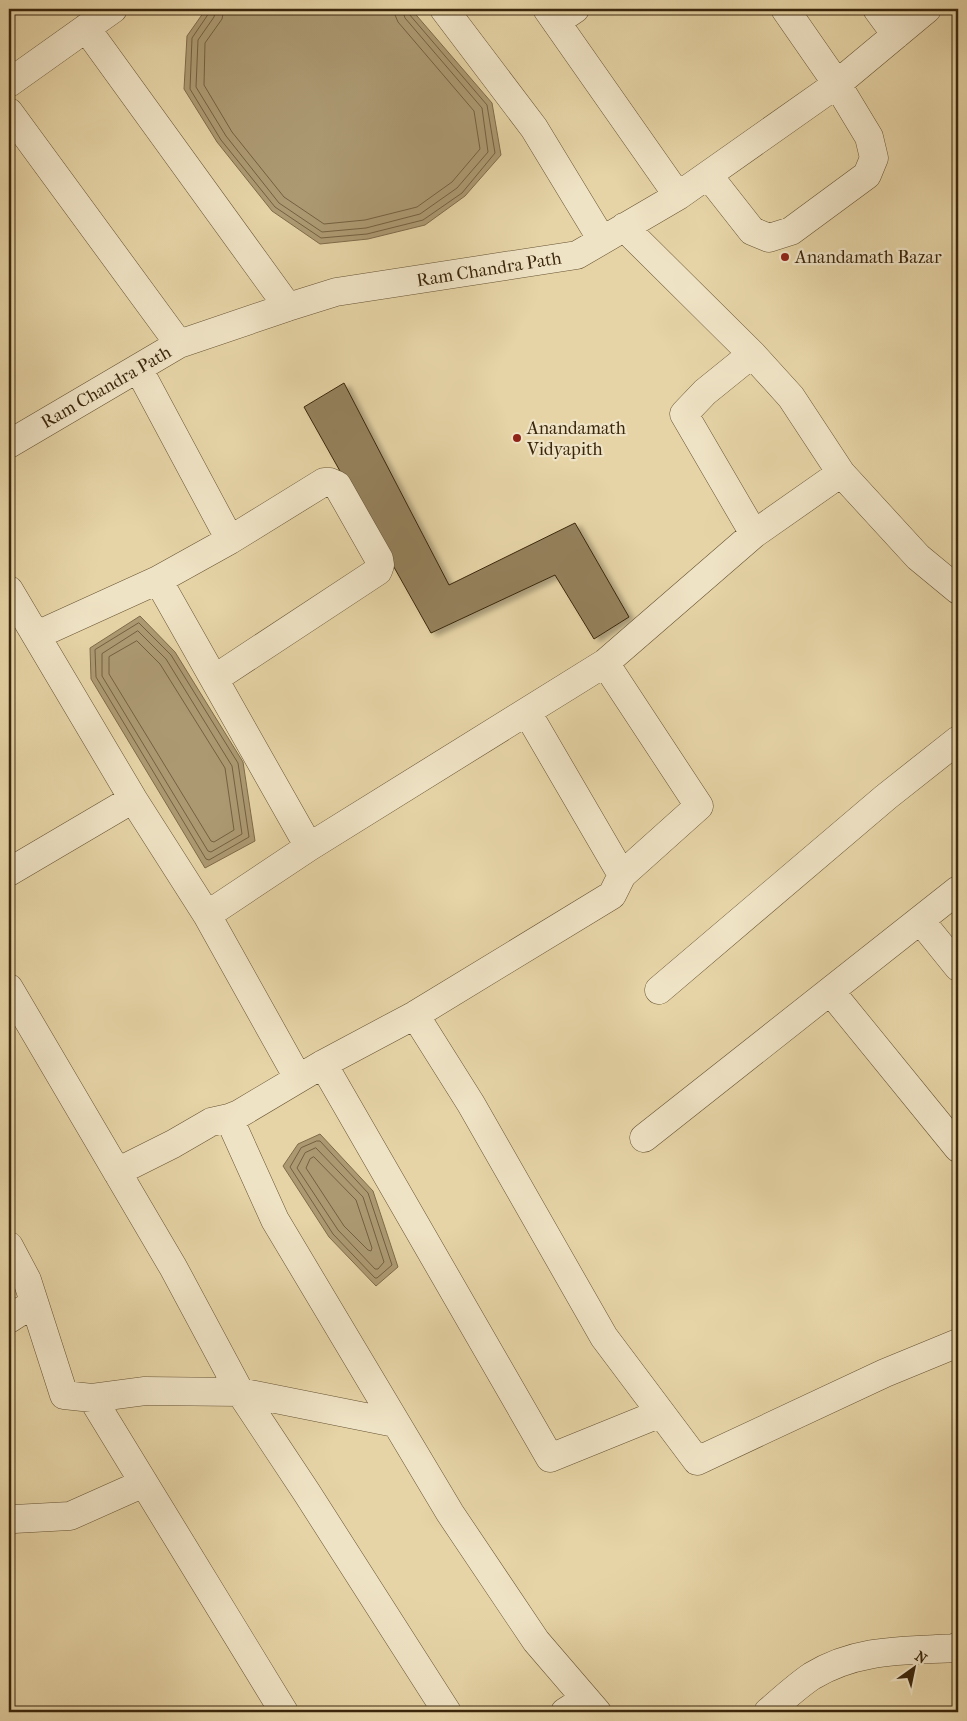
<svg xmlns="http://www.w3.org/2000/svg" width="967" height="1721" font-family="'IM FELL French Canon',serif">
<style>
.water{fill:#ac9972;stroke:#7f6b49}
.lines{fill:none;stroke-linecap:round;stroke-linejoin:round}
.shore{stroke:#74603f;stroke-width:1}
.building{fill:#94815c;stroke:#3b270c;filter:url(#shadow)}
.minor-casing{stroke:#665232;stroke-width:29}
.minor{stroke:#efe3c5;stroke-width:28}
.poi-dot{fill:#8f2418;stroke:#efe3c5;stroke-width:2}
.labels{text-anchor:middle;stroke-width:4.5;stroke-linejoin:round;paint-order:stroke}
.poi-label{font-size:18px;fill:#3b270c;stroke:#efe3c5;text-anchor:start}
.street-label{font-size:18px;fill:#3b270c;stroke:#efe3c5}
</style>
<defs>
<filter id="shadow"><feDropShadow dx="5.5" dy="3" stdDeviation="2.5" flood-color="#0004"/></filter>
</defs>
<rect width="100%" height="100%" fill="#e6d4a6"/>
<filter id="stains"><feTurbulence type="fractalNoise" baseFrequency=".004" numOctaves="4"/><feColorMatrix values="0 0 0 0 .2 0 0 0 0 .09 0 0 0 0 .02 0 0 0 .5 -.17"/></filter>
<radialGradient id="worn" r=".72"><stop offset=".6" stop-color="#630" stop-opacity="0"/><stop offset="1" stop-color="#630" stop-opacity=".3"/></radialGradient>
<path class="water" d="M206,9H411L492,103L501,155L465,196L425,225L368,239L320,244L272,211L217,142L184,89L187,36Z
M140,616L175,652L243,762L255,841L205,868L91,679L90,648Z
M320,1134L373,1191L398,1267L376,1286L329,1237L283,1166L298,1144Z"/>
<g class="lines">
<path class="shore" d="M210,9L209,13L192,38L190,89L221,140L275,207L321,238L367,234L423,220L462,193L495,153L487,105L409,14L408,9
M216,9L214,17L198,40L196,87L226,136L279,203L322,232L366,228L420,214L457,188L488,152L482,108L405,18L402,9
M224,9L222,19L205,43L204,85L232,132L284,197L324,224L365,220L417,207L452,182L480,149L474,111L398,22L395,15L394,9
M139,623L171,655L238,763L249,837L209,860L206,859L96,677L95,650Z
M138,631L166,659L232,766L242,834L211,852L208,851L102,676V654Z
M137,641L160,664L225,768L234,830L214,842L211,841L109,674V657Z
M317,1141H320L368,1193L392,1265L377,1278H375L333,1234L290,1167L301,1148Z
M316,1148L363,1197L384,1262L378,1269H375L338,1230L297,1168L305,1153Z
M314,1157L356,1200L372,1248L371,1251L368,1250L344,1226L306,1168L310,1159Z"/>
</g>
<path class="building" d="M344,383L449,585L575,523L629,617L594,639L555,575L431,633L304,407Z"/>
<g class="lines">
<g class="minor-casing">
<path id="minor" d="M444,9L534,128L602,240
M547,9L678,196
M877,9L896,35
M556,22L575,9
M86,28L288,307
M9,83L113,9
M9,112L179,344
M708,175L752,231L769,238L791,231L867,175L874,158L869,137L837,84L785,9
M624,227L752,354L791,397L841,473L918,557L958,590
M752,354L705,392L684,414L754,534
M138,368L230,540
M9,444L179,344L288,307L336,292L577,255L678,196L837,84L927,9
M158,580L309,847
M9,590L133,799L207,915L298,1078
M37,635L158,580L230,540L324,482H330L337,485L379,559L380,565L378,571L214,679
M527,712L622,875
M9,872L133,799
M207,915L309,847L605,663L754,534L841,473
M920,920L958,967
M9,988L173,1267L240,1392L307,1493L447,1712
M659,990L886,797L958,740
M831,992L958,1148
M415,1015L471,1104L604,1337L697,1461L885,1373L958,1343
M323,1064L550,1458L661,1413
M229,1118L275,1220L450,1513L536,1641L597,1712
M644,1138L958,890
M117,1172L173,1144L211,1122L229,1118L239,1114L323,1064L415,1015L612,895L622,875L699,806L605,663
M9,1246L27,1280L64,1395L92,1398L145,1391L240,1392L395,1423
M9,1319L34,1303
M92,1398L284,1712
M9,1521L14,1519L70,1516L144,1483
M565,1712L585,1699
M768,1712C782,1700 797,1686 812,1676C858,1648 905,1651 957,1648L958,1646"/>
</g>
<use href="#minor" class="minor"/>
</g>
<g class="poi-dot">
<circle cx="785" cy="257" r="5"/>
<circle cx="517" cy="438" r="5"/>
</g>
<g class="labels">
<g class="poi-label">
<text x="795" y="263">Anandamath Bazar</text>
<text x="527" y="434">Anandamath<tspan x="527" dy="21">Vidyapith</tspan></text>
</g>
<g class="street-label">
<text transform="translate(489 269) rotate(-9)" y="6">Ram Chandra Path</text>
<text transform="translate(106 387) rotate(-30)" y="6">Ram Chandra Path</text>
</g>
</g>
<rect width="967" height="1721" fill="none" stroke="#e6d4a6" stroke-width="30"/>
<rect x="10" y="10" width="947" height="1701" fill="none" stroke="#3b270c" stroke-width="2.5"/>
<rect x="15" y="15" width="937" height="1691" fill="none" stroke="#3b270c"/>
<g transform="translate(914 1668) rotate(33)" stroke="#efe3c5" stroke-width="4" paint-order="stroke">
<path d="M0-4L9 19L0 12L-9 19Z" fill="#3b270c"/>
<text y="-8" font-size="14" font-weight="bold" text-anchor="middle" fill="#3b270c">N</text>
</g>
<rect width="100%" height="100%" filter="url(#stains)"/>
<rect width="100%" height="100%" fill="url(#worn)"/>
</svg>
